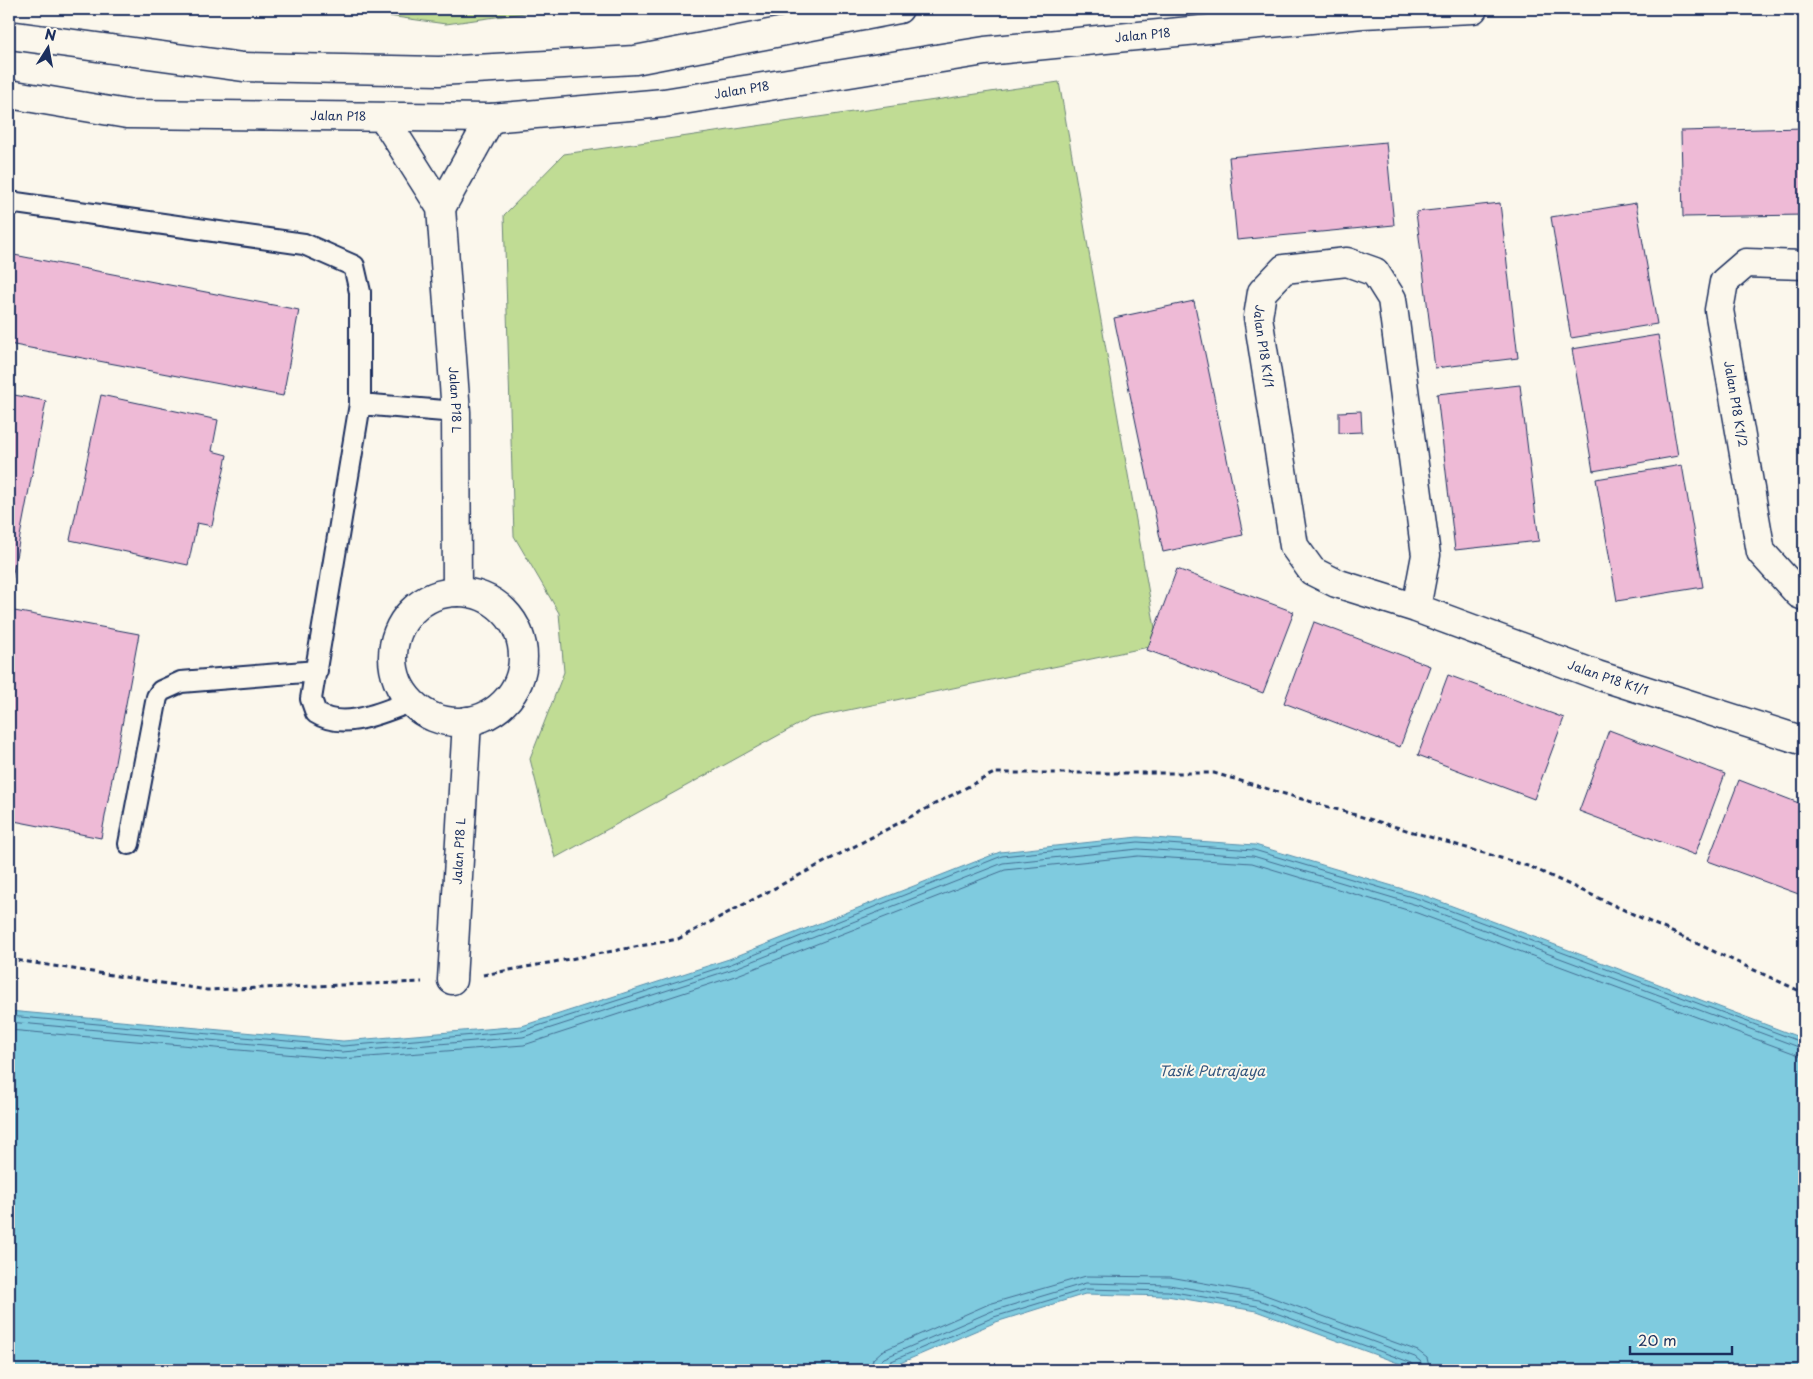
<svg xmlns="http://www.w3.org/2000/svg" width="1813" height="1379" font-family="'Playpen Sans',sans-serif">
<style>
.green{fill:#c0dc94;stroke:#6e8679}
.water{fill:#7fcbdf;stroke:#578dab}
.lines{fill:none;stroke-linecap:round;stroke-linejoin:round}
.shore{stroke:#436d92;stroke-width:1}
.building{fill:#eebad6;stroke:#1b2f5e}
.service-casing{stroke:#1b2f5e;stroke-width:24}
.minor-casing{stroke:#1b2f5e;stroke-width:31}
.tertiary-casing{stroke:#1b2f5e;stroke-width:31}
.path{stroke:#1b2f5e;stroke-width:3;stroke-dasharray:5 4;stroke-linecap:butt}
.service{stroke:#fbf7ec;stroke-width:20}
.minor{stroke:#fbf7ec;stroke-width:28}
.tertiary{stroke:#fbf7ec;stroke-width:28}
.labels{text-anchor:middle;stroke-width:4;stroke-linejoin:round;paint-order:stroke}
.street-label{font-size:12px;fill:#1b2f5e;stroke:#fbf7ec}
.water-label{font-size:14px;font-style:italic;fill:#34567e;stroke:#fbf7ec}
</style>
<rect width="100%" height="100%" fill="#fbf7ec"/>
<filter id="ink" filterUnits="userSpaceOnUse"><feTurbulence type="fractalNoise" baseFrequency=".02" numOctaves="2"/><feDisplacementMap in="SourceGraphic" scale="10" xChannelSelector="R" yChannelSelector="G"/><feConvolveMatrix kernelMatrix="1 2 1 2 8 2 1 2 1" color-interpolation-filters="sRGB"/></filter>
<g filter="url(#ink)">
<path class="green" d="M338,9H553L446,24Z
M1059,82L1158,645L810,718L555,858L530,759L564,672L559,613L514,536L504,215L564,154Z"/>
<path class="water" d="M1138,837L1255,845L1423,895L1804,1039V1370H1417L1256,1311L1167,1296L1085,1294L996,1322L884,1370H9V1011L343,1041L522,1026L729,959L1000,852Z"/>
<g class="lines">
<path class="shore" d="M9,1016L343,1046L522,1031L731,964L1002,856L1138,842L1254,850L1422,900L1804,1043
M9,1022L342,1052L523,1037L733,969L1003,863L1138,849L1253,856L1420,906L1804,1049
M9,1030L342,1059L524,1045L735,976L1005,870L1138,856L1252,863L1417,913L1804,1057
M870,1370L873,1359L882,1351L989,1304L1086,1276L1170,1277L1260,1293L1418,1351L1427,1358L1430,1370
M877,1370L879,1363L884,1358L992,1311L1086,1283L1169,1285L1259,1300L1415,1357L1421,1362L1422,1370
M884,1370L887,1363L994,1317L1086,1289L1168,1291L1257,1306L1412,1363L1416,1370"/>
</g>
<path class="building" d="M1804,128V215L1683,217L1681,131Z
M1386,142L1394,225L1237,240L1229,157Z
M1500,203L1518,358L1435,368L1416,212Z
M1636,203L1657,324L1571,338L1551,217Z
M9,254L299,310L283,396L9,344Z
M1194,301L1243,535L1163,552L1114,318Z
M1658,335L1678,456L1593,471L1572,349Z
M1520,385L1539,541L1455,550L1437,394Z
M9,394L46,401L12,578H9Z
M101,395L218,420L212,451L227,455L212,526L197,523L188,565L70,540Z
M1361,411L1362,432L1339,433V412Z
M1682,465L1703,587L1617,601L1596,479Z
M1177,569L1294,612L1263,693L1147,650Z
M9,610L139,634L101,838L9,820Z
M1314,622L1430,666L1400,747L1284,703Z
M1448,675L1564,718L1534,799L1418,755Z
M1609,730L1725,774L1695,855L1579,811Z
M1739,780L1804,805V896L1708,861Z"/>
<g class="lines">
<g class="service-casing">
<path id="service" d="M9,202L304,244L354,266L360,292V404L311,699L316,713C344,731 382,712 410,702
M360,404L456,412
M129,844L157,697L161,691L181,682L317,671"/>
</g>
<g class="minor-casing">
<g id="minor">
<path id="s1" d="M384,118L441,208L456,412L457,592"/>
<path d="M441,208L491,118"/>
<path id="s2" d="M1804,265L1746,263L1724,282L1719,310L1761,552L1799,594L1804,596"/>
<circle cx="458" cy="657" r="65"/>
<path id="s3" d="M1416,608L1426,555L1392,299L1375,272L1347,262L1284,269L1262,292L1258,317L1294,546L1312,571L1336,583L1416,608L1597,675L1804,741"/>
<path id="s4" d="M452,980L467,721"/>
</g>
</g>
<g class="tertiary-casing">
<g id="tertiary">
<path d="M9,35L243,67L439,71L635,60L899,9"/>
<path id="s5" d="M9,94L127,114L491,118L664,103L985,51L1362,14L1473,9"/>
</g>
</g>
<path class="path" d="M9,959L207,990L422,982
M483,975L678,939L994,773H1214L1531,867L1804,993"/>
<use href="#service" class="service"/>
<use href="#minor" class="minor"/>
<use href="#tertiary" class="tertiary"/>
</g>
</g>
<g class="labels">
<g class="street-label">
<text dy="4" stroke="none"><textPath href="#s5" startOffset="1141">Jalan P18</textPath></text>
<text dy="4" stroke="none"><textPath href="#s5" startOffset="736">Jalan P18</textPath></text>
<text dy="4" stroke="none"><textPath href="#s5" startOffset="331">Jalan P18</textPath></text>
<text dy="4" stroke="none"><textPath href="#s3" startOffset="524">Jalan P18 K1/1</textPath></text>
<text dy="4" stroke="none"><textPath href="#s1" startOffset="299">Jalan P18 L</textPath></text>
<text dy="4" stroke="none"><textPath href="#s2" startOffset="211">Jalan P18 K1/2</textPath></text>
<text dy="4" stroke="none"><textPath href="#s3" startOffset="1072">Jalan P18 K1/1</textPath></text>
<text dy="4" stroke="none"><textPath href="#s4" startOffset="129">Jalan P18 L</textPath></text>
</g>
<g class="water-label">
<text x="1212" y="1076">Tasik Putrajaya</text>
</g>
</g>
<rect width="1813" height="1379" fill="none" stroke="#fbf7ec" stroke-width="30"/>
<rect x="15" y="15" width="1783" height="1349" fill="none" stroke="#1b2f5e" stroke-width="2" filter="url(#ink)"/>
<g transform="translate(48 48) rotate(11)" stroke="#fbf7ec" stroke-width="4" paint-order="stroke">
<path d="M0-4L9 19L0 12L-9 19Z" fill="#1b2f5e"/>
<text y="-8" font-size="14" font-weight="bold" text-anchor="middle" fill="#1b2f5e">N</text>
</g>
<path d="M1630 1346v8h102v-8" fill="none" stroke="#1b2f5e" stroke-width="2.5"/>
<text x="1638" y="1346" font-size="15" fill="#1b2f5e" stroke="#fbf7ec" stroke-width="4" paint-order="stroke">20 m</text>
</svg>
